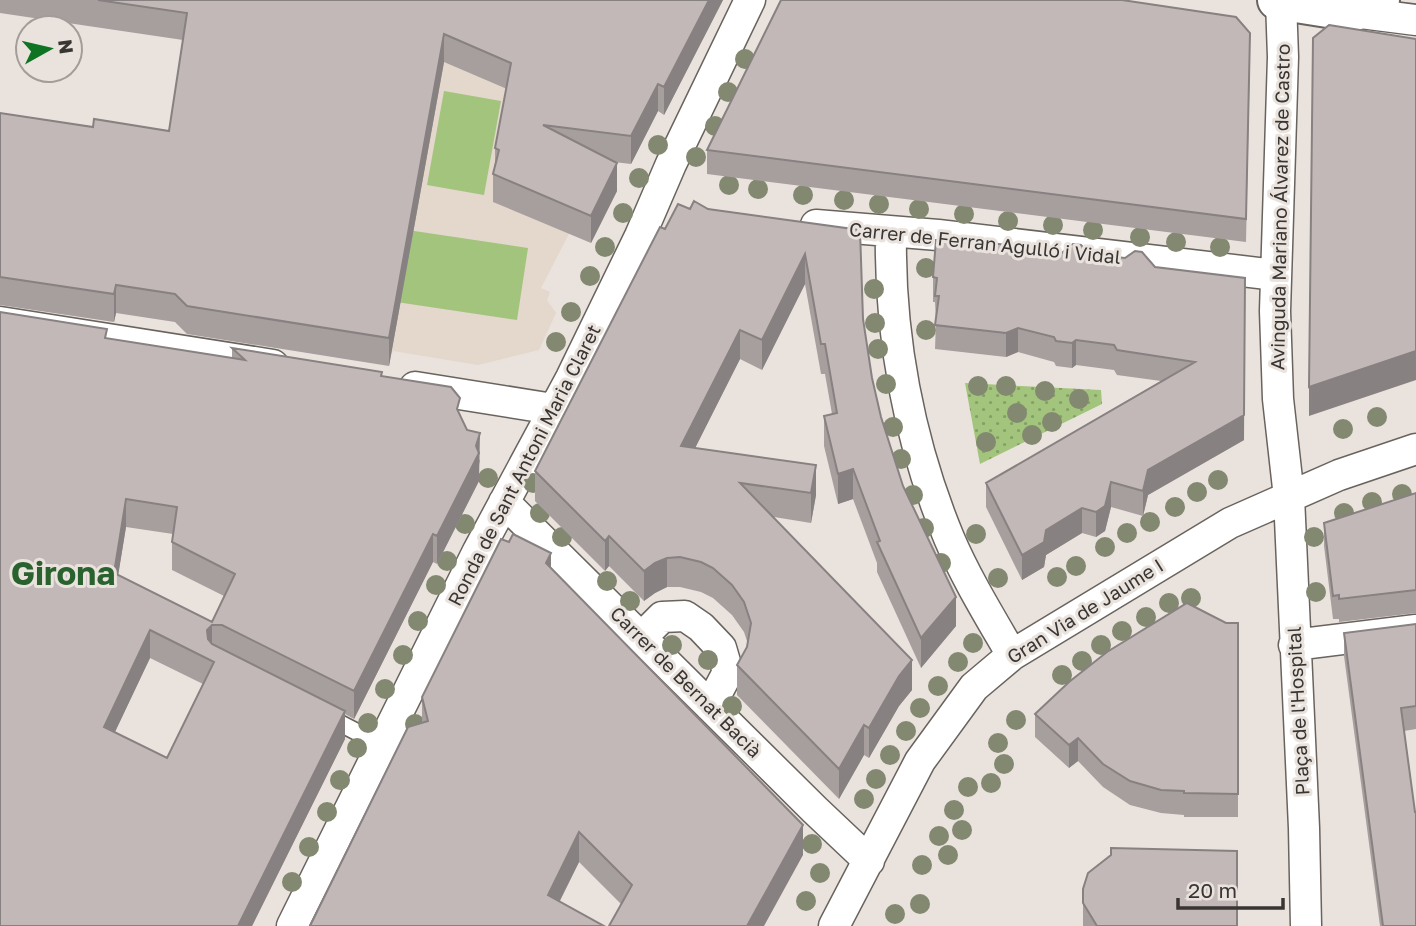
<svg xmlns="http://www.w3.org/2000/svg" width="1416" height="926" font-family="'Golos Text',sans-serif">
<style>
.built{fill:#e4d7cc}
.grass{fill:url(#grass-dots)}
.pitch{fill:#a2c47c}
.lines{fill:none;stroke-linecap:round;stroke-linejoin:round}
.lane-casing{stroke:#69635e;stroke-width:19}
.street-casing{stroke:#69635e;stroke-width:33}
.secondary-casing{stroke:#69635e;stroke-width:42}
.lane{stroke:#fff;stroke-width:16}
.street{stroke:#fff;stroke-width:30}
.secondary{stroke:#fff;stroke-width:38}
.tree{fill:#838871}
.wall{fill:#a79e9e;fill-rule:evenodd}
.shaded-wall{fill:#888181}
.building{fill:#c2b8b8;stroke:#888181;stroke-width:2;fill-rule:evenodd}
.labels{text-anchor:middle;stroke-width:6;stroke-linejoin:round;paint-order:stroke}
.street-label{font-size:19px;fill:#383533;stroke:#eae3dd}
.town-label{font-size:33px;font-weight:bold;fill:#2a622f;stroke:#eae3dd}
</style>
<defs>
<pattern id="grass-dots" width="8" height="8" patternUnits="userSpaceOnUse" patternTransform="scale(1.75)"><rect width="8" height="8" fill="#a2c47c"/><path d="M2 2h.1M6 6h.1" fill="none" stroke="#85a066" stroke-width="1.8" stroke-linecap="round"/></pattern>
</defs>
<rect width="100%" height="100%" fill="#eae3dd"/>
<path class="built" d="M415,0H538L569,234L541,288L550,292L547,300L556,313L539,350L478,365L393,351L391,356L359,351Z"/>
<path class="grass" d="M965,383L1101,390L1102,404L980,464Z"/>
<path class="pitch" d="M444,91L501,101L484,195L427,185Z
M394,228L528,248L517,320L383,300Z"/>
<g class="lines">
<g class="lane-casing">
<path id="lane" d="M326,716L382,745"/>
</g>
<g class="street-casing">
<path id="street" d="M1281,1L1283,57L1275,311L1278,399L1289,497L1304,828L1306,926
M1353,12L1416,20
M816,225L938,235L1276,275
M891,232C889,335 909,442 949,538C966,578 990,617 1012,655
M0,322L273,365
M415,387L553,409
M504,502L815,810L869,861
M641,638L662,617L685,616L701,627L721,648L728,672L710,706
M1294,645L1416,630
M292,926L478,551L571,378L640,236L671,164L750,0
M834,926L920,761L974,687L1012,655L1230,523L1339,475L1416,449"/>
</g>
<g class="secondary-casing">
<path id="secondary" d="M1277,0L1353,12L1380,0"/>
</g>
<use href="#lane" class="lane"/>
<use href="#street" class="street"/>
<use href="#secondary" class="secondary"/>
</g>
<g class="tree">
<circle cx="745" cy="59" r="10"/>
<circle cx="728" cy="92" r="10"/>
<circle cx="715" cy="126" r="10"/>
<circle cx="658" cy="145" r="10"/>
<circle cx="696" cy="157" r="10"/>
<circle cx="639" cy="178" r="10"/>
<circle cx="729" cy="185" r="10"/>
<circle cx="758" cy="189" r="10"/>
<circle cx="803" cy="195" r="10"/>
<circle cx="844" cy="200" r="10"/>
<circle cx="879" cy="204" r="10"/>
<circle cx="919" cy="209" r="10"/>
<circle cx="623" cy="213" r="10"/>
<circle cx="964" cy="214" r="10"/>
<circle cx="1008" cy="221" r="10"/>
<circle cx="1053" cy="225" r="10"/>
<circle cx="1093" cy="230" r="10"/>
<circle cx="1140" cy="237" r="10"/>
<circle cx="1176" cy="242" r="10"/>
<circle cx="605" cy="247" r="10"/>
<circle cx="1220" cy="247" r="10"/>
<circle cx="926" cy="268" r="10"/>
<circle cx="590" cy="276" r="10"/>
<circle cx="874" cy="289" r="10"/>
<circle cx="571" cy="312" r="10"/>
<circle cx="875" cy="323" r="10"/>
<circle cx="926" cy="330" r="10"/>
<circle cx="556" cy="342" r="10"/>
<circle cx="878" cy="349" r="10"/>
<circle cx="886" cy="384" r="10"/>
<circle cx="978" cy="386" r="10"/>
<circle cx="1006" cy="386" r="10"/>
<circle cx="1045" cy="391" r="10"/>
<circle cx="1079" cy="399" r="10"/>
<circle cx="1017" cy="413" r="10"/>
<circle cx="1377" cy="417" r="10"/>
<circle cx="1052" cy="422" r="10"/>
<circle cx="893" cy="427" r="10"/>
<circle cx="1343" cy="429" r="10"/>
<circle cx="1032" cy="435" r="10"/>
<circle cx="986" cy="442" r="10"/>
<circle cx="901" cy="459" r="10"/>
<circle cx="488" cy="478" r="10"/>
<circle cx="1218" cy="480" r="10"/>
<circle cx="533" cy="483" r="10"/>
<circle cx="1197" cy="492" r="10"/>
<circle cx="1402" cy="494" r="10"/>
<circle cx="913" cy="495" r="10"/>
<circle cx="1372" cy="502" r="10"/>
<circle cx="1175" cy="507" r="10"/>
<circle cx="540" cy="513" r="10"/>
<circle cx="1344" cy="513" r="10"/>
<circle cx="1150" cy="522" r="10"/>
<circle cx="465" cy="524" r="10"/>
<circle cx="924" cy="528" r="10"/>
<circle cx="1127" cy="533" r="10"/>
<circle cx="976" cy="534" r="10"/>
<circle cx="562" cy="537" r="10"/>
<circle cx="1314" cy="537" r="10"/>
<circle cx="1105" cy="547" r="10"/>
<circle cx="447" cy="561" r="10"/>
<circle cx="941" cy="563" r="10"/>
<circle cx="1076" cy="566" r="10"/>
<circle cx="1057" cy="577" r="10"/>
<circle cx="998" cy="578" r="10"/>
<circle cx="607" cy="581" r="10"/>
<circle cx="436" cy="585" r="10"/>
<circle cx="1316" cy="592" r="10"/>
<circle cx="1191" cy="598" r="10"/>
<circle cx="630" cy="601" r="10"/>
<circle cx="1169" cy="603" r="10"/>
<circle cx="1146" cy="617" r="10"/>
<circle cx="418" cy="621" r="10"/>
<circle cx="1122" cy="631" r="10"/>
<circle cx="973" cy="643" r="10"/>
<circle cx="672" cy="645" r="10"/>
<circle cx="1101" cy="645" r="10"/>
<circle cx="403" cy="655" r="10"/>
<circle cx="708" cy="660" r="10"/>
<circle cx="1082" cy="661" r="10"/>
<circle cx="958" cy="662" r="10"/>
<circle cx="1062" cy="675" r="10"/>
<circle cx="938" cy="686" r="10"/>
<circle cx="385" cy="689" r="10"/>
<circle cx="732" cy="706" r="10"/>
<circle cx="920" cy="708" r="10"/>
<circle cx="1016" cy="720" r="10"/>
<circle cx="368" cy="723" r="10"/>
<circle cx="415" cy="724" r="10"/>
<circle cx="906" cy="731" r="10"/>
<circle cx="998" cy="743" r="10"/>
<circle cx="357" cy="748" r="10"/>
<circle cx="890" cy="755" r="10"/>
<circle cx="1004" cy="764" r="10"/>
<circle cx="876" cy="779" r="10"/>
<circle cx="340" cy="780" r="10"/>
<circle cx="991" cy="783" r="10"/>
<circle cx="968" cy="787" r="10"/>
<circle cx="864" cy="799" r="10"/>
<circle cx="954" cy="810" r="10"/>
<circle cx="327" cy="812" r="10"/>
<circle cx="962" cy="830" r="10"/>
<circle cx="939" cy="836" r="10"/>
<circle cx="812" cy="844" r="10"/>
<circle cx="309" cy="847" r="10"/>
<circle cx="948" cy="855" r="10"/>
<circle cx="922" cy="865" r="10"/>
<circle cx="820" cy="873" r="10"/>
<circle cx="292" cy="882" r="10"/>
<circle cx="806" cy="901" r="10"/>
<circle cx="920" cy="904" r="10"/>
<circle cx="895" cy="914" r="10"/>
</g>
<path class="wall" d="M0,0H723L664,115L658,111L631,164L614,162L617,191L591,243L493,202V174L495,163V148L507,89L444,62L389,366L187,334L175,322L116,313L114,322L0,305V113L93,127L169,131L183,40L0,13Z
M1250,56L1246,242L707,174V150Z
M690,209H708L860,230L863,319L872,378L881,417L903,486L956,626L921,668L877,572V563L853,499L838,504L824,446V416L832,414L825,374H821L805,284L762,370L740,359L695,448L816,465V495L811,523L774,517L912,690L899,706L869,758L864,755L839,799L737,695V665L748,644L744,632L732,615L713,598L701,592L680,587H667L655,593L644,601L609,566L605,571L535,501V471L665,229Z
M1024,251L1059,255L1089,254L1125,258L1135,251L1244,440L1148,495L1143,516L1111,507L1105,531L1096,537L1082,533L1046,555L1044,567L1022,580L986,507V483L1161,381L1117,375L1114,370L1076,365L1072,368L1056,366L1054,362L1018,352L1006,357L935,349L936,321L935,302H933V277Z
M107,339L232,358V348L382,376L460,415L480,461L479,464V481L437,564L433,562L354,719L345,714V739L252,926H0ZM126,527L173,534L172,542V570L224,596L212,622L118,575ZM150,658L203,684L167,758L115,732Z
M1416,493V613L1339,622V619H1333L1324,546V523Z
M551,568L803,855L621,904L579,862L560,901L310,926L422,723V697Z
M1226,623H1238V817H1184V815L1161,813L1130,805L1103,787L1078,761L1069,768L1035,737V714Z
M1416,624V729L1404,731L1416,926H1380L1344,656V633Z
M1083,889L1237,926H1083Z"/>
<path class="shaded-wall" d="M709,0H723L664,115V87Z
M444,34V62L389,366V338Z
M658,84V111L631,164V136Z
M617,163V191L591,243V216Z
M805,254V284L762,370V340Z
M1245,278L1244,440L1148,495L1143,516V491L1148,470Z
M116,285V313L114,322V294Z
M1018,328V352L1006,357V333Z
M740,330V359L681,476V446Z
M1076,340V365L1072,368V343Z
M1416,351V380L1309,416V387Z
M480,433L479,481L437,564V536Z
M816,465V495L811,523V493Z
M853,469V499L838,504V474Z
M1111,482V507L1105,531L1096,537V512Z
M126,499V527L114,601V573Z
M1082,508V533L1046,555L1044,567L1022,580V555L1046,530Z
M433,534V562L354,719V691Z
M609,536V566L605,571V541Z
M551,553V583L546,563Z
M667,558V587L655,593L644,601V571L655,563Z
M956,597V626L921,668V638Z
M212,625V653L207,658V630Z
M150,630V658L104,755V727Z
M912,660V690L899,706L869,758V728L899,676Z
M345,711V739L252,926H238Z
M864,725V755L839,799V769Z
M1078,738V761L1069,768V745Z
M803,825V855L764,926H747Z
M579,832V862L548,924V895Z"/>
<path class="building" d="M98,0H709L664,87L658,84L631,136L543,125L617,163L591,216L493,174L499,150L495,148L511,63L444,34L389,338L187,306L175,294L116,285L114,294L0,277V113L93,127L94,119L169,131L187,13Z
M781,0H1122L1236,17L1250,33L1246,219L707,150Z
M1329,25L1416,39V351L1309,387L1313,38Z
M694,201L708,209L860,230L863,319L872,378L881,417L903,486L956,597L921,638L877,542L880,541L853,469L838,474L824,416L837,413L825,344H821L805,254L762,340L740,330L681,446L816,465L811,493L740,483L912,660L899,676L869,728L864,725L839,769L737,665L747,647L751,623L744,602L732,585L713,568L701,562L680,557L667,558L655,563L644,571L609,536L605,541L535,471L660,227L665,229L678,204L690,209Z
M938,237L1024,247V251L1059,255L1073,244L1081,245L1089,254L1125,258L1135,251L1142,252L1155,267L1245,278L1244,415L1148,470L1143,491L1111,482L1105,506L1096,512L1082,508L1046,530L1044,542L1022,555L986,483L1195,362L1117,350L1114,345L1076,340L1072,343L1056,341L1054,337L1018,328L1006,333L935,325L939,296H935L937,278L933,277L936,240H938Z
M0,312L107,329L105,338L245,360L232,348L382,372L381,376L451,387L460,398L457,409L467,430L480,433L476,446L479,453L437,536L433,534L354,691L222,625H212L207,630L208,639L212,644L345,711L238,926H0ZM126,499L177,507L172,542L235,574L212,622L114,573ZM150,630L214,662L167,758L104,727Z
M1416,493V590L1339,599V595L1333,596L1324,523Z
M513,534L551,553L546,563L803,825L747,926H609L632,885L579,832L548,895L604,926H310L408,727L428,721L422,697L501,539L509,542Z
M1187,603L1226,623H1238V794L1184,793V791L1161,790L1130,781L1103,764L1078,738L1069,745L1035,714L1069,682L1107,652Z
M1416,624V706L1401,708L1415,812H1416V926H1383L1344,633Z
M1111,848L1237,851V926H1097L1083,903V889L1088,873L1111,855Z"/>
<g class="labels">
<g class="street-label">
<text transform="translate(1280 207) rotate(-89)" y="7">Avinguda Mariano Álvarez de Castro</text>
<text transform="translate(985 243) rotate(6)" y="7">Carrer de Ferran Agulló i Vidal</text>
<text transform="translate(524 465) rotate(-63)" y="7">Ronda de Sant Antoni Maria Claret</text>
<text transform="translate(1085 611) rotate(-32)" y="7">Gran Via de Jaume I</text>
<text transform="translate(686 682) rotate(45)" y="7">Carrer de Bernat Bacià</text>
<text transform="translate(1298 711) rotate(-93)" y="7">Plaça de l'Hospital</text>
</g>
<g class="town-label">
<text x="63" y="585">Girona</text>
</g>
</g>
<g transform="translate(49 49) rotate(82)"><circle r="33" fill="#eae3dd" stroke="#a39d99" stroke-width="2"/>
<path d="M0-5L12 26L0 18L-12 26Z" fill="#0f7324"/>
<text y="-10" font-size="19" font-weight="bold" text-anchor="middle" fill="#383533">N</text>
</g>
<path d="M1178 898v10h105v-10" fill="none" stroke="#383533" stroke-width="3.5"/>
<text x="1188" y="898" font-size="21" fill="#383533" stroke="#eae3dd" stroke-width="5" paint-order="stroke">20 m</text>
</svg>
